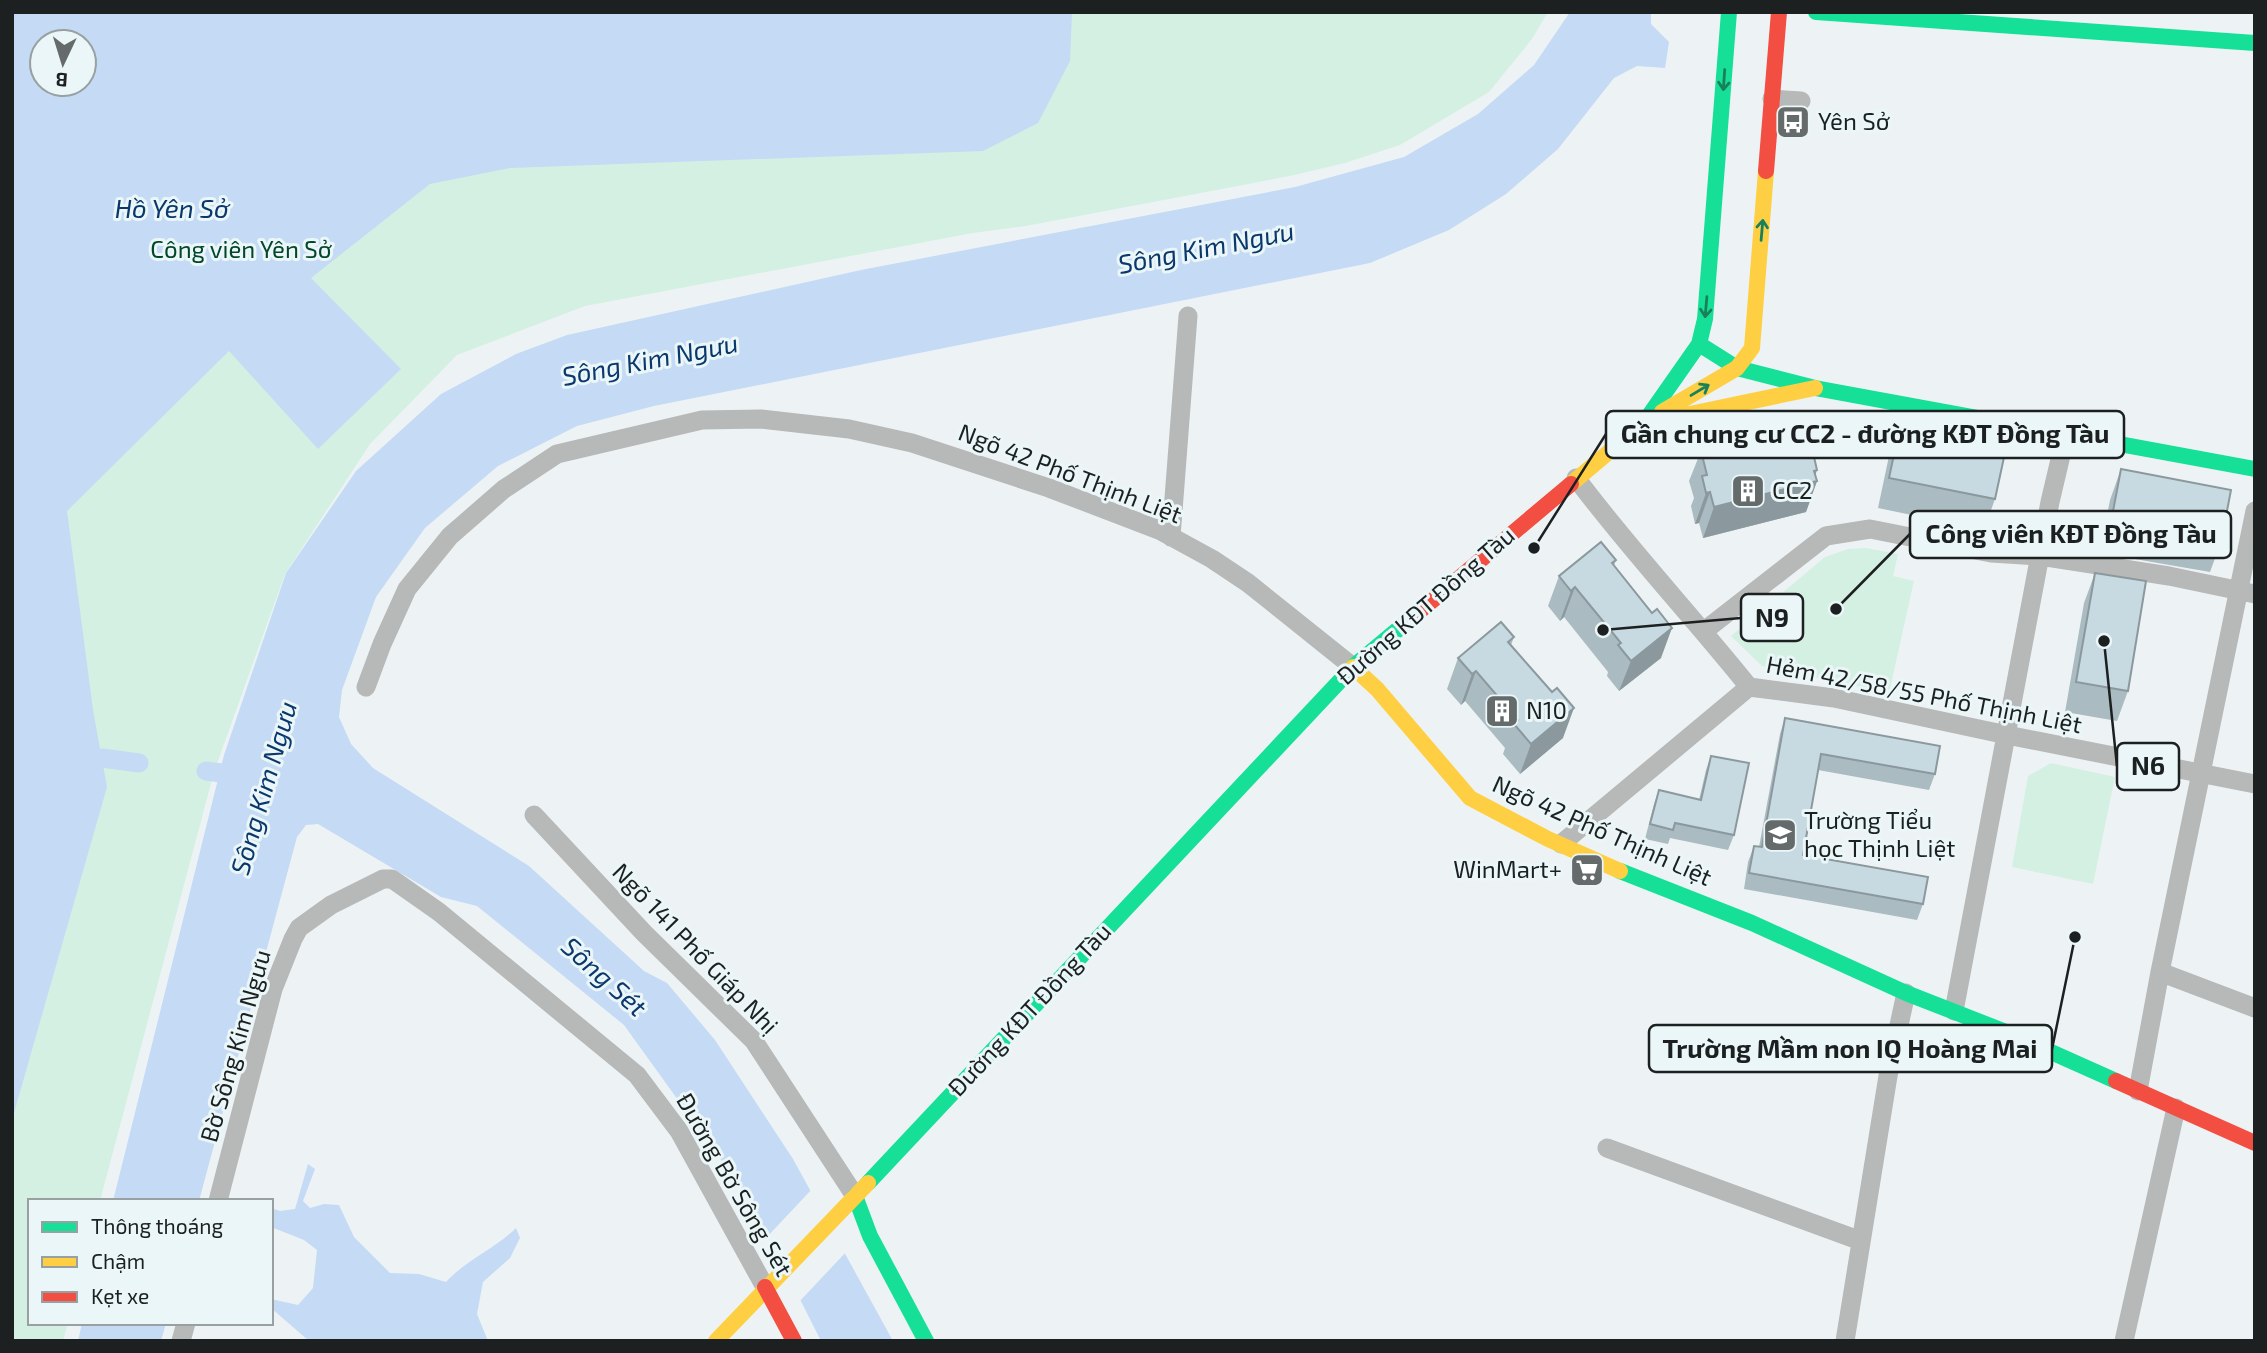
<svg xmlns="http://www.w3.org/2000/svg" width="2267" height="1353" font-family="'Exo 2',sans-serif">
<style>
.green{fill:#d4f0e2;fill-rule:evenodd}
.water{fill:#c5daf5;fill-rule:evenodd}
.pier{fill:#edf3f4}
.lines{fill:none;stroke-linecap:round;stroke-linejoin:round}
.canal{stroke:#c5daf5;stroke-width:19}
.street{stroke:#b7b8b8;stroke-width:19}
.fast{stroke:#16e098;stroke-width:16}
.slow{stroke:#ffcf43;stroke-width:16}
.jam{stroke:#f24e42;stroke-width:16}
.wall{fill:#abbbc2}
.shaded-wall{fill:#8b999e}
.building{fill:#c7dae2;stroke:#8b999e;stroke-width:2}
.oneway{stroke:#19805c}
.labels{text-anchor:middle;stroke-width:6;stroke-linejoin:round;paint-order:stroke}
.poi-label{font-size:24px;fill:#1c2021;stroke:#eaf6f7;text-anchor:start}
.park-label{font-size:24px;fill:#03462a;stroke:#eaf6f7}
.street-label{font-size:24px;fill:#1c2021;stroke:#eaf6f7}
.water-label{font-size:26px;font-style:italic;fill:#0a376c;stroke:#eaf6f7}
.leader{fill:none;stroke:#1c2021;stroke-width:2.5}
.callout-dot{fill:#1c2021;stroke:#eaf6f7;stroke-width:2.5}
.callout{fill:#eaf6f7;stroke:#1c2021;stroke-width:2.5}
.callout-label{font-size:26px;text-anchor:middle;font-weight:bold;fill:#1c2021}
</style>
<rect width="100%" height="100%" fill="#edf3f4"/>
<path class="green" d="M12,12H1548L1532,39L1489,92L1400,145L1345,163L1290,176L1026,226L973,233L585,306L457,355L370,444L285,574L214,772L100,1201H30V1323H68L63,1341H12ZM42,42H84V84H42Z
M1866,548L1898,554L1893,576L1914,581L1889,693L1762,666L1731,636L1825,557L1848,549Z
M2051,763L2115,777L2093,884L2012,867L2028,776Z"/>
<path class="water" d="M12,12H1072L1070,61L1038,123L983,151L510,168L430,184L311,278L401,369L318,449L229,351L67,511L93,710L107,787L12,1120ZM42,42H84V84H42Z
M1570,12H1651V24L1669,42L1665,68L1637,66L1614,78L1558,149L1506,194L1449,230L1370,263L654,406L577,426L498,466L425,528L376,597L342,690L339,717L351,744L373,768L529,866L644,971L667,983L715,1040L793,1159L893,1341H821L750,1200L624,1025L477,906L441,897L318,824L306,825L297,837L199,1201H113L224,755L286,573L356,471L441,394L516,354L567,335L861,270L1295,187L1404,157L1478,114L1534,65Z
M308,1164L315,1169L303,1201L310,1208L324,1204L339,1205L354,1237L390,1273L419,1274L446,1282C466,1260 495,1249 516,1228L520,1238L510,1258L483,1282L477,1314L488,1341H309L271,1308V1299L298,1305L313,1288L317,1250L304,1240L271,1227V1208L280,1211L295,1209Z
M82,1323H166L161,1341H78Z"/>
<path class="pier" d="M812,1189L848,1250L798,1303L766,1238Z"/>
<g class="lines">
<path class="canal" d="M102,758L139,763
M206,771L245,776"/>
<path class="street" d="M1772,99L1801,101
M1576,478C1630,550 1692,616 1749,687
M1171,537L1188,316
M1704,631L1826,536L1870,529L1991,553L2040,556L2169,576L2255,594
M366,687L382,644L407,589L450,536L504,489L557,454L702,420L761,419L849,429L912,443L1049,488L1159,530L1212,559L1248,583L1353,667
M1749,687L1834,698L2007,735L2255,784
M534,815L644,933L754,1041L855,1196
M1561,844L1749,687
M2160,972L2255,1008
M1954,1011L2050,502L2066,434
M2138,1091L2160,972L2255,511
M1607,1148L1861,1241
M218,1201L273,989L293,939L299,928L331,905L383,879H392L439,912L637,1075L679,1131L765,1287
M181,1341L186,1323
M1845,1341L1888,1076L1906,993
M2124,1341L2176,1108"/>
<path class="fast" d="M1816,12L2255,43
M1699,344L1737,368L1815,388L2255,469
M1650,414L1699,344L1705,319L1729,12
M1620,871L1752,923L1906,993L2011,1034L2116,1081
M868,1183L1353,667L1420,611
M855,1196L870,1236L926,1341"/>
<path class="slow" d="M1662,412L1737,368L1752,348L1766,171
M1571,484L1642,424L1815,388
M1353,667L1377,689L1470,798L1548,839L1620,871
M716,1341L868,1183"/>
<path class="jam" d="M1766,171L1779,12
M1420,611L1571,484
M2116,1081L2255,1143
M765,1287L794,1341"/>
</g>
<path class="wall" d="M1900,426L1995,499L1984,530L1878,508L1889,456Z
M1807,449L1817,481L1806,512L1703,538L1699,523L1695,524L1691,506L1694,498L1689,481L1701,451Z
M2121,469L2221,542L2210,572L2100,553L2110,500Z
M1616,560L1614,566L1661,658L1619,691L1607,676L1608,672L1564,617L1560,621L1548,606L1559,576Z
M2095,573L2128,691L2117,721L2065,712L2084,603Z
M1514,637L1511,645L1563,738L1520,774L1503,754L1505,748L1465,701L1461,705L1447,689L1458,658Z
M1785,718L1935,774L1929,790L1818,770L1803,855L1923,904L1917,920L1744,889L1748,862L1754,846L1759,847L1780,734Z
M1711,756L1734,835L1728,850L1670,838L1668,844L1645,839L1654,804L1659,790L1699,800L1706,770Z"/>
<path class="shaded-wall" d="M1817,470L1813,482L1817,481L1806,512L1703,538L1714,507Z
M1710,492L1699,523L1695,524L1706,493Z
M1575,587L1564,617L1560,621L1571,591Z
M1672,628L1661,658L1619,691L1631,661Z
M1476,671L1465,701L1461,705L1472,674Z
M1574,708L1563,738L1520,774L1531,744Z"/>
<path class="building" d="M1801,425L1807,449L1812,448L1817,470L1814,471L1817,481L1714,507L1710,492L1706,493L1702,476L1707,475L1701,451Z
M1900,426L2006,448L1995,499L1889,478Z
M2121,469L2231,490L2221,542L2111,522Z
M1601,542L1616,560L1612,563L1652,613L1657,609L1672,628L1631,661L1618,645L1621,643L1575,587L1571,591L1559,576Z
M2095,573L2146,581L2128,691L2076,682Z
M1501,622L1514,637L1508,642L1552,692L1557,688L1574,708L1531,744L1514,724L1518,720L1476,671L1472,674L1458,658Z
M1785,718L1940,746L1935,774L1821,754L1803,855L1928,877L1923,904L1749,873L1754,846L1762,847Z
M1711,756L1749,763L1734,835L1675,823L1673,830L1650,824L1659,790L1701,800Z"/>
<defs><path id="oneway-shaft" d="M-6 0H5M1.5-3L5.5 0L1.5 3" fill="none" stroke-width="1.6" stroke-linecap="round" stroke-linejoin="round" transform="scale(1.75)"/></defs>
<g class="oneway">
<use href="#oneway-shaft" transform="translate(1724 80) rotate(94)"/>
<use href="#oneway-shaft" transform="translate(1762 230) rotate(-85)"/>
<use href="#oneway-shaft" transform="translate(1706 307) rotate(95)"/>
<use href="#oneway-shaft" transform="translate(1700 390) rotate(-31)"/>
</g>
<defs>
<g id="bus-square" transform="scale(1.75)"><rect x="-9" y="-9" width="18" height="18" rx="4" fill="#656a6b" stroke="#eaf6f7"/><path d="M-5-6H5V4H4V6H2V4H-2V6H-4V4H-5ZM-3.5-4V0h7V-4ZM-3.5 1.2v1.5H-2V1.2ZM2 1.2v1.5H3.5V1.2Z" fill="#fff"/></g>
<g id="building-square" transform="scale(1.75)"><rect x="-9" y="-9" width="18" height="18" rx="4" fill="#656a6b" stroke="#eaf6f7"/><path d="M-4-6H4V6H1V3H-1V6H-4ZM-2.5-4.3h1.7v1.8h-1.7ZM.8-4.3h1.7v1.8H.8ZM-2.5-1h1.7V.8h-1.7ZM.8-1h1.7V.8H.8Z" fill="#fff"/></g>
<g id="school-square" transform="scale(1.75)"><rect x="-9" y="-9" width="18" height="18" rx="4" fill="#656a6b" stroke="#eaf6f7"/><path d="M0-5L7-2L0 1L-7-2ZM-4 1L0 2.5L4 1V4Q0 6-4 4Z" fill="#fff"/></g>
<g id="supermarket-square" transform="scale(1.75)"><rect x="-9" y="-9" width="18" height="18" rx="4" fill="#656a6b" stroke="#eaf6f7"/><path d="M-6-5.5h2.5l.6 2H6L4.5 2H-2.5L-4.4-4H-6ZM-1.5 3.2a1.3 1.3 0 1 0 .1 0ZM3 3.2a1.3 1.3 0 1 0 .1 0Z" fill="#fff"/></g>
</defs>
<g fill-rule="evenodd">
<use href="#bus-square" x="1793" y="122"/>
<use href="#building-square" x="1748" y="491"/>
<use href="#building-square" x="1502" y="711"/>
<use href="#school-square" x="1780" y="835"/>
<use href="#supermarket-square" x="1587" y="870"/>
</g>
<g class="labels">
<g class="poi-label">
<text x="1818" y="130">Yên Sở</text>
<text x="1772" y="499">CC2</text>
<text x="1526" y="719">N10</text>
<text x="1804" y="829">Trường Tiểu<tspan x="1804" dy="28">học Thịnh Liệt</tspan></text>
<text x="1562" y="878" text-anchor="end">WinMart+</text>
</g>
<g class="park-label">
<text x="241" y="258">Công viên Yên Sở</text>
</g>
<g class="street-label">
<text transform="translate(1070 474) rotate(21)" y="8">Ngõ 42 Phố Thịnh Liệt</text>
<text transform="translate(1426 606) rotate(-41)" y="8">Đường KĐT Đồng Tàu</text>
<text transform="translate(1924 695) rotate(11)" y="8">Hẻm 42/58/55 Phố Thịnh Liệt</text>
<text transform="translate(1602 831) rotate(24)" y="8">Ngõ 42 Phố Thịnh Liệt</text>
<text transform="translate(695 949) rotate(46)" y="8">Ngõ 141 Phố Giáp Nhị</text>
<text transform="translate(1030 1010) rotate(-47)" y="8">Đường KĐT Đồng Tàu</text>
<text transform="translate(236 1046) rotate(-74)" y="8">Bờ Sông Kim Ngưu</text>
<text transform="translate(734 1185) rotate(60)" y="8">Đường Bờ Sông Sét</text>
</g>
<g class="water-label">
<text x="172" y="218">Hồ Yên Sở</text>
<text transform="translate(1206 248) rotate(-11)" y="9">Sông Kim Ngưu</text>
<text transform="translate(650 360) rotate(-11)" y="9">Sông Kim Ngưu</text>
<text transform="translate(264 788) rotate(-74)" y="9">Sông Kim Ngưu</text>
<text transform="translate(604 977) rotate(42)" y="9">Sông Sét</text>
</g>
</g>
<path class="leader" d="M1534 548L1606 434M1836 609L1910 534M1603 630L1741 618M2104 641L2117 766M2075 937L2052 1049"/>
<g class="callout-dot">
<circle cx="1534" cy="548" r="7"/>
<circle cx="1836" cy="609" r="7"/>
<circle cx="1603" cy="630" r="7"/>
<circle cx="2104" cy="641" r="7"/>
<circle cx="2075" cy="937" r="7"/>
</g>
<g class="callout">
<rect x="1606" y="411" width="518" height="47" rx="7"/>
<rect x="1910" y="511" width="321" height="47" rx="7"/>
<rect x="1741" y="594" width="62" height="47" rx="7"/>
<rect x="2117" y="743" width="62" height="47" rx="7"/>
<rect x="1649" y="1025" width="403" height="47" rx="7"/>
</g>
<g class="callout-label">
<text x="1865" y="443">Gần chung cư CC2 - đường KĐT Đồng Tàu</text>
<text x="2071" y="543">Công viên KĐT Đồng Tàu</text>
<text x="1772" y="627">N9</text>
<text x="2148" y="775">N6</text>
<text x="1850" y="1058">Trường Mầm non IQ Hoàng Mai</text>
</g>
<rect width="2267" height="1353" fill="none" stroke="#1c2021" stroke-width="28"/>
<rect x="28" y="1199" width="245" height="126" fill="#eaf6f7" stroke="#98a0a1" stroke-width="2"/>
<rect x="42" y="1222" width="35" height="10" fill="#16e098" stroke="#98a0a1" stroke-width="2"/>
<text x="91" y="1234" font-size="21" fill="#1c2021">Thông thoáng</text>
<rect x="42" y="1257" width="35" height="10" fill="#ffcf43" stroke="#98a0a1" stroke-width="2"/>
<text x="91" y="1269" font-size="21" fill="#1c2021">Chậm</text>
<rect x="42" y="1292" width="35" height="10" fill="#f24e42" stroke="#98a0a1" stroke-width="2"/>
<text x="91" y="1304" font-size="21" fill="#1c2021">Kẹt xe</text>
<g transform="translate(63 63) rotate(184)"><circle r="33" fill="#eaf6f7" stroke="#98a0a1" stroke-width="2"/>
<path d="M0-5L12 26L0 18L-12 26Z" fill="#656a6b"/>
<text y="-10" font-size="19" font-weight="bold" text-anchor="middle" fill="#1c2021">B</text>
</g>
</svg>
